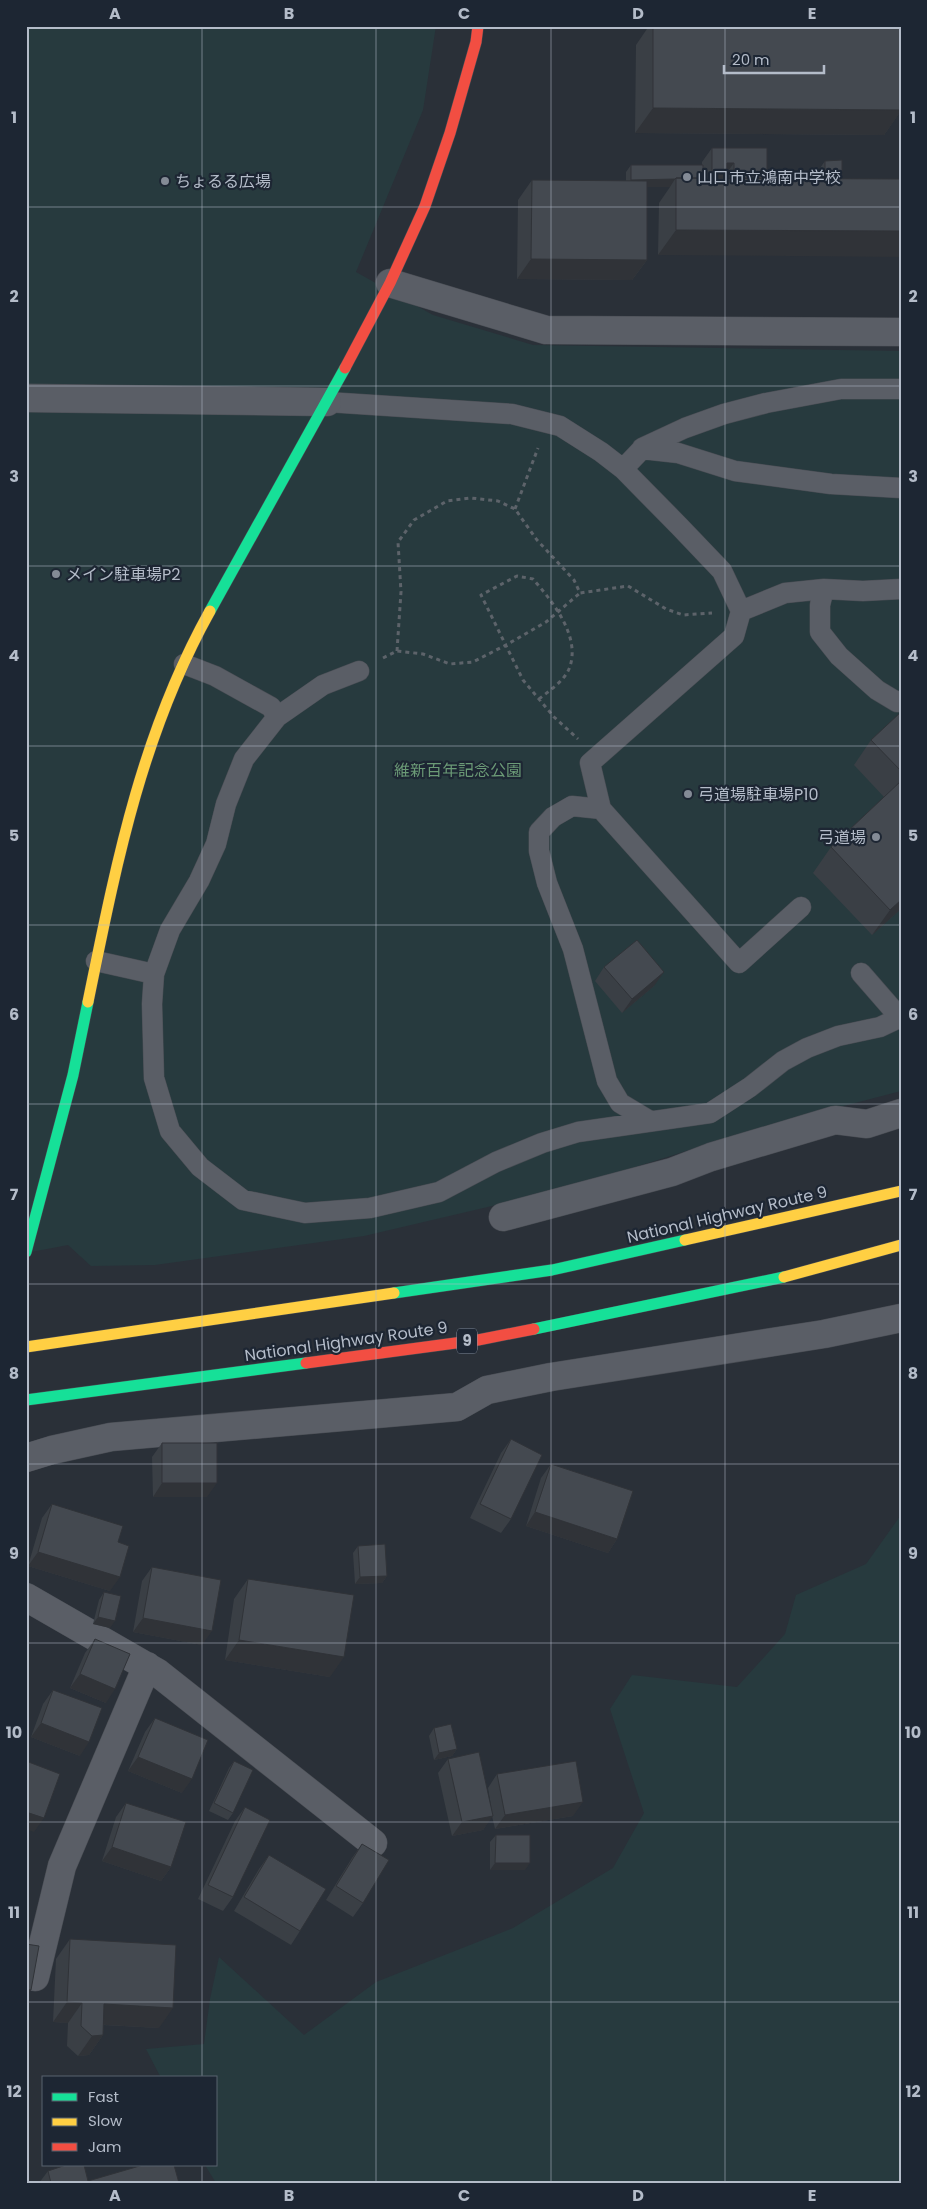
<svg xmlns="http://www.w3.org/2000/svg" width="927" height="2209" font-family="Poppins,'Noto Sans JP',sans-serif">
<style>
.green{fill:#273a3e}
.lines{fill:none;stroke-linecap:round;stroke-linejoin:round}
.lane-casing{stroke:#484c53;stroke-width:21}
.street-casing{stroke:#484c53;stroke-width:29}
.fast-casing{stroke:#484c53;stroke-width:12}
.slow-casing{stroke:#484c53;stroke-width:12}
.jam-casing{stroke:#484c53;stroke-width:12}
.path{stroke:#5d636a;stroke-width:3;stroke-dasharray:4 4;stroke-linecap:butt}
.lane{stroke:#5a5e66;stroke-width:20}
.street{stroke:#5a5e66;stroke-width:28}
.fast{stroke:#16e098;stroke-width:11}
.slow{stroke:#ffcf43;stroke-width:11}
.jam{stroke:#f24e42;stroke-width:11}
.wall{fill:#3a3f45}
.shaded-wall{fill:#303338}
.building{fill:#444950;stroke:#303338}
.grid{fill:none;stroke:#b4bcc9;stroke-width:1;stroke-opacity:0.55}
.poi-dot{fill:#848b96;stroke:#1d2633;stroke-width:2}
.labels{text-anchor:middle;stroke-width:4.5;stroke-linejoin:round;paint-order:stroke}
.shield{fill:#1d2633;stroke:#878f9c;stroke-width:1}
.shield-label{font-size:15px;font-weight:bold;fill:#b4bcc9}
.poi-label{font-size:16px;fill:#b4bcc9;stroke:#1d2633;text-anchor:start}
.park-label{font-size:16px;fill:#6b9a76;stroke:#1d2633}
.street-label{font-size:16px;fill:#b4bcc9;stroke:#1d2633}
.neatline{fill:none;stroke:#b4bcc9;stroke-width:2}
.grid-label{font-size:16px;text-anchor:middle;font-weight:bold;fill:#b4bcc9}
</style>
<rect width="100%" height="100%" fill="#2a3038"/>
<path class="green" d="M26,26H436L423,110L356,272L433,315L533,345L901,351V1091L759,1128L569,1188L364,1236L155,1265L91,1266L68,1245L26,1253Z
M901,1515V2183H216L205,2165H216V2078H161L146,2049L204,2044L210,1999L219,1957L304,2035L376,1982L513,1928L613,1868L644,1813L610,1709L632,1675L737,1687L785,1634L796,1595L866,1564Z"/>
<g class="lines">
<g class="lane-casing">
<path id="lane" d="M327,402L512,414L560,426L601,452L623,469L680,527L722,571L741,611L734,636L590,763L601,809L739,963L801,907
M642,448L685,428L724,414L766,403L841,389H901
M623,469L642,449L678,453L735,471L831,484L901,488
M824,589L820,605V632L839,656L877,690L897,702L901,701
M741,611L785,593L824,589L863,591L901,589
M184,664L215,676L271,707L277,717
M359,671L323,685L277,717L244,759L226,804L216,844L199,881L170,930L154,974L152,1004L154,1078L170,1131L200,1167L243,1200L305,1213L370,1208L439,1192L496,1162L542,1143L578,1132L710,1113L750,1087L783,1061L807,1048L838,1036L880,1027L899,1018
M601,809L572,806L553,817L539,832V851L547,883L573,949L607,1081L620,1103L650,1121
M96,961L154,974
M861,973L901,1019"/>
</g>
<g class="street-casing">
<path id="street" d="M390,283L546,330L901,332
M26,398L327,402
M503,1217L672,1172L711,1157L835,1120L867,1124L901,1113
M26,1458L52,1450L111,1437L457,1407L487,1390L551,1377L824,1334L901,1318
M26,1597L158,1673L373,1843
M35,1977L62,1866L147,1666"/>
</g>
<g class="fast-casing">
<path id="fast" d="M210,611L345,368
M26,1252L73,1075L88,1002
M394,1293L552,1270L685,1240
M534,1329L784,1277
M26,1400L306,1363"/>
</g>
<g class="slow-casing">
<path id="slow" d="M88,1002C116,865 141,735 210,611
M685,1240L901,1191
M784,1277L901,1245
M26,1347L394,1293"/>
</g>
<g class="jam-casing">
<path id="jam" d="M345,368L390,283L425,206L450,133L476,42L478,26
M306,1363L478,1340L534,1329"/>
</g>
<path class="path" d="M515,509L538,448
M397,651L401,592L398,542L414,520L447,501L471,498L498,501L515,509L537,540L574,580L580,593L628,586L666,609L683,615L712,613
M383,658L397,651L423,654L450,664L473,662L506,645L546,622L580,593
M539,699C549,691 564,681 569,669C582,637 552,601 533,579L517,576L481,595L523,680L554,717L578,739"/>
<use href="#lane" class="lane"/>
<use href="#street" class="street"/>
<use href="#fast" class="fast"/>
<use href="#slow" class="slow"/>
<use href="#jam" class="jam"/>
</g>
<path class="wall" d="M649,26H901V147L900,112L884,135L635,133L636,45Z
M712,148L767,178L820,179V168L825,161L837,179L658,255L659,203L670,187H647V260L632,280L517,279L518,200L532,180L626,181V172L631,165H702V162Z
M901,712V909L872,935L813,873L831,847L884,797L854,765L871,740Z
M604,967L654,986L622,1013L595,981Z
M511,1439V1519L501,1533L470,1518L501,1453Z
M162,1443L207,1497H153L152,1457Z
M551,1464L617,1539L608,1553L526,1526L541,1478Z
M52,1504L118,1542L110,1591L28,1566L42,1518Z
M358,1546L387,1576L382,1583L355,1584L353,1553Z
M152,1567L202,1645L133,1632L142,1581Z
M248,1579L330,1677L225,1660L234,1599Z
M104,1592L110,1628L93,1624L99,1600Z
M95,1639L106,1703L70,1688L85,1653Z
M53,1690L80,1756L31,1737L43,1704Z
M155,1718L182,1793L128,1771L145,1732Z
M434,1728L457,1749L452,1756L434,1760L429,1736Z
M448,1759L491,1806L488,1788L497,1774L573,1816L495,1829L492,1816L483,1830L452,1836L438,1773Z
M234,1761L233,1813L228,1820L209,1811L229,1768Z
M126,1803L171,1867L161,1881L102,1861L116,1817Z
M245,1807L233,1897L223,1911L198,1899L235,1821Z
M496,1835L525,1870H490V1842Z
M362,1844L363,1903L353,1917L326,1900L352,1858Z
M269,1855L300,1931L291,1945L234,1911L259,1869Z
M70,1939L159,2028L103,2025V2035L89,2055L78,2056L67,2046L68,2023L53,2022L56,1959Z
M48,2171L88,2181L179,2183H39Z"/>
<path class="shaded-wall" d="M653,108L901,110V111L884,135L635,133Z
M727,163H734L717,186H703L712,172Z
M825,173H842L836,180H820Z
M675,179L670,187H625L631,180Z
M676,230L901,231V257L658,255Z
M531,259L647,260L632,280L517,279Z
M901,900V909L872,935L890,910Z
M664,972L654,986L622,1013L632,999Z
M162,1483H217L207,1497H153Z
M535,1512L617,1539L608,1553L526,1526Z
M38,1552L120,1577L110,1591L28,1566Z
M387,1576L382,1583L355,1584L360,1577Z
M98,1617L115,1621L110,1628L93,1624Z
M143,1618L212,1631L202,1645L133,1632Z
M239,1640L344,1657L330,1677L225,1660Z
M80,1674L115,1689L106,1703L70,1688Z
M41,1723L89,1742L80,1756L31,1737Z
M457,1749L452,1756L434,1760L439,1753Z
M138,1757L192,1779L182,1793L128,1771Z
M583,1802L573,1816L495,1829L505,1815Z
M26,1812L44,1818L34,1832L26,1829Z
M493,1816L483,1830L452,1836L462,1822Z
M112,1847L171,1867L161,1881L102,1861Z
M495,1863H530L525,1870H490Z
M26,1989L31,1990L26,1997Z
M67,2002L82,2003L68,2023L53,2022Z
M104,2004L173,2008L159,2028L90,2024Z
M103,2035L89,2055L78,2056L92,2036Z"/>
<path class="building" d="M653,26H901V110L653,108Z
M712,148H767V178H734V163H727V172H712Z
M842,160V173H825V161Z
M631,165H703V178H676L675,179L631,180Z
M676,178L901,179V231L676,230Z
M532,180L647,181V260L531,259Z
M901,712V771L871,740Z
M901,781V900L890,910L831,847Z
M637,940L664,972L632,999L604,967Z
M511,1439L542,1455L511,1519L480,1504Z
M162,1443H217V1483H162Z
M551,1464L633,1491L617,1539L535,1512Z
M52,1504L123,1526L118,1542L129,1546L120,1577L38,1552Z
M385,1544L387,1576L360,1577L358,1546Z
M152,1567L221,1580L212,1631L143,1618Z
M248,1579L354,1595L344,1657L239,1640Z
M104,1592L121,1596L115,1621L98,1617Z
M95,1639L130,1654L115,1689L80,1674Z
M53,1690L102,1708L89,1742L41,1723Z
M155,1718L208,1740L192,1779L138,1757Z
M451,1724L457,1749L439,1753L434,1728Z
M479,1752L493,1816L462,1822L448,1759Z
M26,1761L60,1774L44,1818L26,1812Z
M234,1761L253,1770L233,1813L214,1803Z
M576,1761L583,1802L505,1815L497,1774Z
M126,1803L186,1822L171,1867L112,1847Z
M245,1807L270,1820L233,1897L208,1885Z
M496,1835H530V1863H495Z
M362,1844L389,1860L363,1903L336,1886Z
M269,1855L326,1889L300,1931L244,1897Z
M70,1939L176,1945L173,2008L104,2004L103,2035L92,2036L81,2026L82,2003L67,2002Z
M26,1944L39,1946L31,1990L26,1989Z
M66,2165H84L88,2181L143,2165H174L179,2183H51L48,2171Z"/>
<path class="grid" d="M202,26V2078M376,26V2183M551,26V2183M725,26V2183M26,207H901M26,386H901M26,566H901M26,746H901M26,925H901M26,1104H901M26,1284H901M26,1464H901M26,1643H901M26,1822H901M26,2002H901M202,2165V2183"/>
<g class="poi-dot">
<circle cx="687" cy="177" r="5"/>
<circle cx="165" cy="181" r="5"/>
<circle cx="56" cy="574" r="5"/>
<circle cx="688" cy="794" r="5"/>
<circle cx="876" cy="837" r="5"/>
</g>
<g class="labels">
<rect class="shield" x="457" y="1328.5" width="20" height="25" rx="4"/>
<g class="shield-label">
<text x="467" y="1346">9</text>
</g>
<g class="poi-label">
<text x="697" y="183">山口市立鴻南中学校</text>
<text x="175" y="187">ちょるる広場</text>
<text x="66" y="580">メイン駐車場P2</text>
<text x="698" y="800">弓道場駐車場P10</text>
<text x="866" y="843" text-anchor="end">弓道場</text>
</g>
<g class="park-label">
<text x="458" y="776">維新百年記念公園</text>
</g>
<g class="street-label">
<text transform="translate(727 1214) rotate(-13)" y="6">National Highway Route 9</text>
<text transform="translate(346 1341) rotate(-8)" y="6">National Highway Route 9</text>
</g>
</g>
<rect width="927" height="2209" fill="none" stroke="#1d2633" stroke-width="55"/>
<rect x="42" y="2076" width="175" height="90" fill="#1d2633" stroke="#59626f"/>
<rect x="52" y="2093" width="25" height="8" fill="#16e098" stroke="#59626f"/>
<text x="88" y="2102" font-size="15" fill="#b4bcc9">Fast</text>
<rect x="52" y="2118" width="25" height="8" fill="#ffcf43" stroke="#59626f"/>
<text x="88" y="2126" font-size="15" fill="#b4bcc9">Slow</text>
<rect x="52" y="2143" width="25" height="8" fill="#f24e42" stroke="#59626f"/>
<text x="88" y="2152" font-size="15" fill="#b4bcc9">Jam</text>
<path d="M724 65v8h100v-8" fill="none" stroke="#b4bcc9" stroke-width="2.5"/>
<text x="732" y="65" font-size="15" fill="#b4bcc9" stroke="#1d2633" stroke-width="4" paint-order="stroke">20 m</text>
<rect x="28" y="28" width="872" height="2154" class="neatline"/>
<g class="grid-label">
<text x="115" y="19">A</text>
<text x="289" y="19">B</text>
<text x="464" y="19">C</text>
<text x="638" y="19">D</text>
<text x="812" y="19">E</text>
<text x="14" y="123">1</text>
<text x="913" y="123">1</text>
<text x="14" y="302">2</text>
<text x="913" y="302">2</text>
<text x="14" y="482">3</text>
<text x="913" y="482">3</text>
<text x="14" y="661">4</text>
<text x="913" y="661">4</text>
<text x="14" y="841">5</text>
<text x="913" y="841">5</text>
<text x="14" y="1020">6</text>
<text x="913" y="1020">6</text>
<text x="14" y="1200">7</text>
<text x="913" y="1200">7</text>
<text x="14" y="1379">8</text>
<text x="913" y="1379">8</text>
<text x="14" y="1559">9</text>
<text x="913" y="1559">9</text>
<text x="14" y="1738">10</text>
<text x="913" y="1738">10</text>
<text x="14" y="1918">11</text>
<text x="913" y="1918">11</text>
<text x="14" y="2097">12</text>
<text x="913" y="2097">12</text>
<text x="115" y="2201">A</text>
<text x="289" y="2201">B</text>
<text x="464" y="2201">C</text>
<text x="638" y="2201">D</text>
<text x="812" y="2201">E</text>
</g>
</svg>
